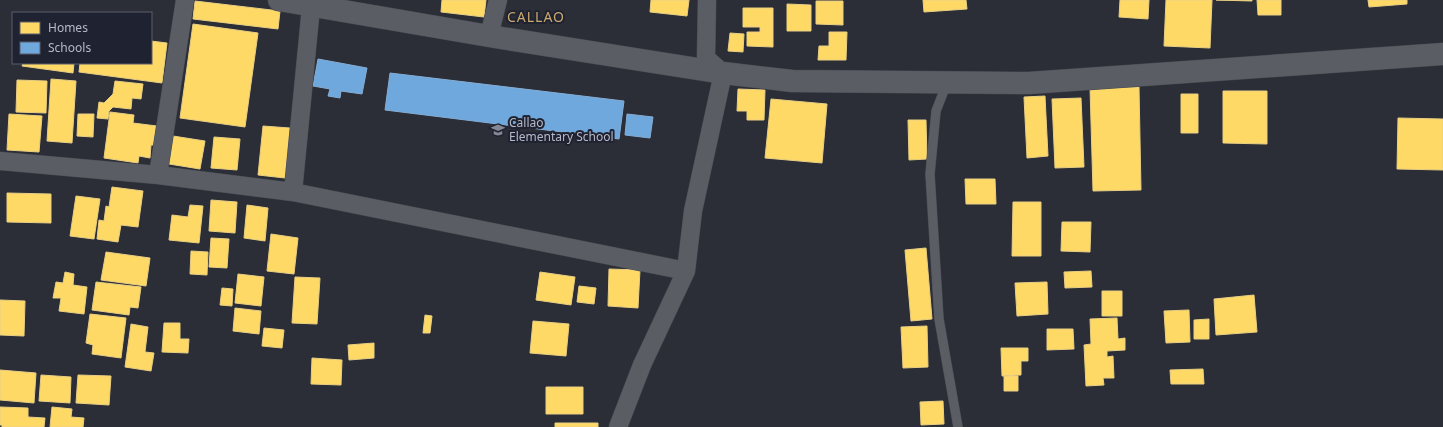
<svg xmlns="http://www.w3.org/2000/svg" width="1443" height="427" font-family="'Noto Sans',sans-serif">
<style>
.homes{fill:#ffd966;stroke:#e9cf83}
.schools{fill:#6fa8dc;stroke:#84add6}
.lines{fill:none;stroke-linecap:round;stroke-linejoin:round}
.service-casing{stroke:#47494f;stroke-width:10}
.minor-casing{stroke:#47494f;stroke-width:19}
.tertiary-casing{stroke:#47494f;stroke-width:23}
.service{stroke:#5b5d65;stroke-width:9}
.minor{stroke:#5b5d65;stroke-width:18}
.tertiary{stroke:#5b5d65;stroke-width:22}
.labels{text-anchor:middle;stroke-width:4;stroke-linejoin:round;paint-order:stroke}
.poi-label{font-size:12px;fill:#b6b9c7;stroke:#1f2231;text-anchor:start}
.quarter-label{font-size:14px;letter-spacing:1px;fill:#caa96d;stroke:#1f2231}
</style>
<rect width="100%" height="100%" fill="#2b2e36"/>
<path class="homes" d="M442,0H486L484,17L441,12Z
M651,0H689L687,16L650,12Z
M923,0H966L967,9L924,12Z
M1120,0H1149L1148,19L1119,17Z
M1166,0H1212L1210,48L1164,46Z
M1216,0H1252V1Z
M1257,0H1281V15H1258Z
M1368,0H1407V4L1369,7Z
M195,1L280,11L278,29L193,19Z
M816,1H843V25L816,24Z
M787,4L811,5V31H787Z
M743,8H773V47L747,46V32H760V27H743Z
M193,24L258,33L245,127L180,118Z
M829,32H847L846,60H818L819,46H829Z
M730,33L744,34L743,52L728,51Z
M151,41L167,43L162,83L79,72L80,63H151Z
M23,63H74L73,73L22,66Z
M51,79L76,81L72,143L47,141Z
M17,80L47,81L46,113L16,112Z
M115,81L143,84L141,99L132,98L131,109L113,107L109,111L108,119L97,118L99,102L104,103L113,94Z
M1139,87L1141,190L1093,191L1090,88Z
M738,89L765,90L764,120H747V111H737Z
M1223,91H1267V144L1223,143Z
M1181,94H1198V133H1181Z
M1045,96L1048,156L1027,158L1024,97Z
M1081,98L1084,167L1055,168L1052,99Z
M771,99L827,104L822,163L765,158Z
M110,112L134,115L133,123L157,126L154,145H151L150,158L139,156L138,163L104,158Z
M9,114L42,116L39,152L7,150Z
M78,114H94L93,137L77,136Z
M1398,118L1443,119V170L1397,169Z
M908,120H926L927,159L909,160Z
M263,126L290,128L285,178L258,175Z
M173,136L205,141L200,169L169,164Z
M214,137L240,139L237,170L211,168Z
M965,179H995L996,204H966Z
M112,187L143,191L138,227L121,225L118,242L97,239L99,220L104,221L106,206L109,207Z
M7,193L51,194V223L7,222Z
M76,196L100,199L94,239L70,236Z
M211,200L237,202L235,233L209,231Z
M1013,202H1041V256H1012Z
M190,205L203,206L199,243L169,240L172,215L188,217Z
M247,205L268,208L265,241L244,238Z
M1062,222H1091L1090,252L1061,251Z
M271,234L298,238L294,274L267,271Z
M211,238L229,239L227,268L209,267Z
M926,248L932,319L911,321L905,250Z
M191,251L208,252L207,275L190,274Z
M106,252L150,258L146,286L101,280Z
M609,269L640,270L638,308L608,306Z
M1091,271L1092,287L1065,288L1064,272Z
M65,272L74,274L73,285L87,287L84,314L59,311L61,298H53L56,282L63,283Z
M540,272L575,277L571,305L536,300Z
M238,274L264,277L261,306L235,303Z
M295,277L320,278L317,324L292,323Z
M96,282L141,287L138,308L130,307L129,315L92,310Z
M1047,282L1048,314L1017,316L1015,283Z
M579,286L596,288L594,304L577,302Z
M222,288L233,289L232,306L220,305Z
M1102,291H1122V316H1102Z
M1254,295L1257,332L1216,335L1214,299Z
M0,300L25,301L24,336L0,335Z
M235,308L261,311L259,334L233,331Z
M1189,310L1190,342L1166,343L1164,311Z
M90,314L126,318L121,358L92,354L93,345L86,343Z
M425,315L432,316L430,333H423Z
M1117,318L1118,339L1125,338V350L1107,351V357L1113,356L1114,378H1103L1104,385L1086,386L1084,345L1091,344L1090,319Z
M1209,319V339H1194V320Z
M533,321L569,324L566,356L530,353Z
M164,323H180V339H189L188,353L162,352Z
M131,324L148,327L145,352L154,353L151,371L125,367Z
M927,326L928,367L903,368L901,327Z
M264,328L284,330L282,348L262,346Z
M1047,329H1073L1074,349L1047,350Z
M374,343V358L349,360L348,345Z
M1001,348H1028V361H1021V375L1002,376Z
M312,358L342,360L341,385L311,384Z
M1203,369L1204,384H1171L1170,370Z
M0,370L36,373L34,403L0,400Z
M41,375L71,377L70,403L39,401Z
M78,375L111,376L109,405L76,403Z
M1004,376H1018V391H1004Z
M546,387H583V414H546Z
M943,401L944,424L921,425L920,402Z
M0,407L28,408V417L45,418L44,427H2V425H0Z
M52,407L72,409L71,417L84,418L83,427H50Z
M555,423H598V427H555Z"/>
<path class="schools" d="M318,59L367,68L362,94L341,91L340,98L328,96L330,89L313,86Z
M390,73L624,101L619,139L385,110Z
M627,114L653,117L650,138L625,135Z"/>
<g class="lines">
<g class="service-casing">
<path id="service" d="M947,83L936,111L930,174L939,319L958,427"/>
</g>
<g class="minor-casing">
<path id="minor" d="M489,36L498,0
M0,161L158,175L293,192L686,271
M158,175L185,0
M293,192L311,7
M618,427L642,365L686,271L693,211L723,73L706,58L707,0"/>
</g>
<g class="tertiary-casing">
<path id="tertiary" d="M279,0L489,36L723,73L792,81L1029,83L1443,54"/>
</g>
<use href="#service" class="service"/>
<use href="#minor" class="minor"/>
<use href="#tertiary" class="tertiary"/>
</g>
<defs>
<g id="school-bare" transform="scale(1.08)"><path d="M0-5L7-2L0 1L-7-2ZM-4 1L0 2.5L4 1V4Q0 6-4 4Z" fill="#858894" stroke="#1f2231" stroke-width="2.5" paint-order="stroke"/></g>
</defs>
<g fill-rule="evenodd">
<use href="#school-bare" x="498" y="130"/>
</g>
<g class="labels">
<g class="poi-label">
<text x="509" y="127">Callao<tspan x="509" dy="14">Elementary School</tspan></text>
</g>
<g class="quarter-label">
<text x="536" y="22">CALLAO</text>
</g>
</g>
<rect x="12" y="12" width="140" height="52" fill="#1f2231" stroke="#5b5e6d"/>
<rect x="20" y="22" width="20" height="12" fill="#ffd966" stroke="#5b5e6d"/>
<text x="48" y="32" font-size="12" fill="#b6b9c7">Homes</text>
<rect x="20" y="42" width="20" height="12" fill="#6fa8dc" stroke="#5b5e6d"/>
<text x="48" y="52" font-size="12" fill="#b6b9c7">Schools</text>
</svg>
